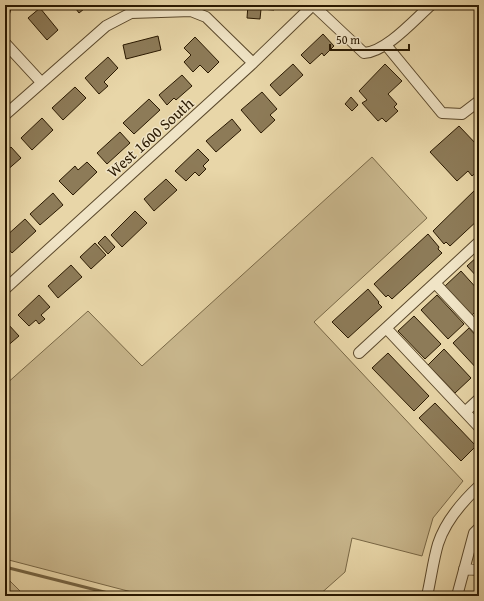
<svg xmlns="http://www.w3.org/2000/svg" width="484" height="601" font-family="'Gentium Book Plus',serif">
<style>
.green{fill:#c8b68c;stroke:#796846}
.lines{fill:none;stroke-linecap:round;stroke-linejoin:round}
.stream{stroke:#756443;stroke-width:3}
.building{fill:#8d7b58;stroke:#2a1901}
.minor-casing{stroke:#5a482b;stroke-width:12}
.minor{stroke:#f0e4c6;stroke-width:10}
.labels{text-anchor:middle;stroke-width:3;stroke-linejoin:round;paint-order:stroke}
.street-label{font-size:16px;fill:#2a1901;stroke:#f0e4c6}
</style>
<rect width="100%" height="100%" fill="#e8d6a8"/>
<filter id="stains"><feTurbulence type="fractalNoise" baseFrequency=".005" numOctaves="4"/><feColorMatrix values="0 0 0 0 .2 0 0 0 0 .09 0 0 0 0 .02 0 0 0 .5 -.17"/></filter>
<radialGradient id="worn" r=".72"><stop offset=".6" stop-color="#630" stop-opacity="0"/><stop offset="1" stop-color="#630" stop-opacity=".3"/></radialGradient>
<path class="green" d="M372,157L427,218L314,322L463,481L433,518L422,556L352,538L345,572L318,596H147L5,559V385L88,311L142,366Z
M5,576L25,596H5Z"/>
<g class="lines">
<path class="stream" d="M5,567L120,596"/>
</g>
<path class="building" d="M5,5H12L8,19H5Z
M73,5H89L79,13Z
M248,5H274V10L261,9L260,19L247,18Z
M40,8L58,30L47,40L28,18Z
M323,34L334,46L324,56L322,53L310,64L301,55Z
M158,36L161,50L126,59L123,45Z
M195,37L219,62L208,73L200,65L193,72L184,62L191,55L184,48Z
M108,57L118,68L104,82L108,86L99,94L85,78Z
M293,64L303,75L280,96L270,85Z
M385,64L402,81L388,94L397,104L394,107L398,111L386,122L382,118L378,121L362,103L367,100L359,91Z
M182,75L192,86L176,100L174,98L167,105L159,95Z
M75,87L86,98L63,120L52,108Z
M262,92L277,109L270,115L275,120L261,133L241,110Z
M351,97L358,105L352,111L345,104Z
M149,99L160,110L134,134L123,123Z
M42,118L53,130L32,150L21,138Z
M232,119L241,130L216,152L206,141Z
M459,126L479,147V170L472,176L468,171L457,181L430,152Z
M120,132L130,143L107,164L97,153Z
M11,147L21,158L5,172V152Z
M198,149L209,160L203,166L206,169L199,176L195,172L186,181L175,171Z
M87,162L97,172L73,195L59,181L75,166L78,170Z
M166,179L177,190L154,211L144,199Z
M479,186V219L450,246L446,242L444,244L433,231Z
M53,193L63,205L40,225L30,214Z
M135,211L147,223L122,247L111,235Z
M25,219L36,231L12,253L5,245V237Z
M428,234L439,247L438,249L442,253L392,299L388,295L386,297L374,284Z
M105,236L115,247L108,254L98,243Z
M95,243L106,255L91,269L80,257Z
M479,255V279L467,266Z
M71,265L82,277L58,298L48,286Z
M461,271L479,291V308L472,315L445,286Z
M368,289L379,302L378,303L382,307L348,338L332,322Z
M39,295L50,307L41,315L45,319L39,324L36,320L29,326L18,315Z
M437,295L464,324L448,339L421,310Z
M414,316L441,344L425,359L398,331Z
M8,324L19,336L5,348V327Z
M469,328L479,339V371L453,343Z
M444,349L471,378L455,393L428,365Z
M388,353L429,396L414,411L372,368Z
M435,403L476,446L461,461L419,418Z"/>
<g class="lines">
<g class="minor-casing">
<path id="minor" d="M313,5L364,53C386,52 414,20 431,5
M5,43L41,82
M386,45L442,113L462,114L479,101
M5,115L106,26L131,13L191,11L206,17L253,63
M435,283L479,330
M5,289L253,63L313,5
M386,328L479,427
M359,353L479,242
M465,412L479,399
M464,569L479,570
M427,596C431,579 433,561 438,544C445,522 462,502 479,486
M457,596L474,533L479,528"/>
</g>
<use href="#minor" class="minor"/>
</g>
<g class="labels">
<g class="street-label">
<text transform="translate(150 137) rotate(-42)" y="6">West 1600 South</text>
</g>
</g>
<rect width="484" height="601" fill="none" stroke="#e8d6a8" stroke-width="20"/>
<rect x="6" y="6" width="472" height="589" fill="none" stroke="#2a1901" stroke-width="2"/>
<rect x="10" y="10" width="464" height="581" fill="none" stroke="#2a1901"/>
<path d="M330 44v6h79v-6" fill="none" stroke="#2a1901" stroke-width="2"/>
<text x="336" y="44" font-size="12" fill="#2a1901" stroke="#f0e4c6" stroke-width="3" paint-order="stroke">50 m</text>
<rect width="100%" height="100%" filter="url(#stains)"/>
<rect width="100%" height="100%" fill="url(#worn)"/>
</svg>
